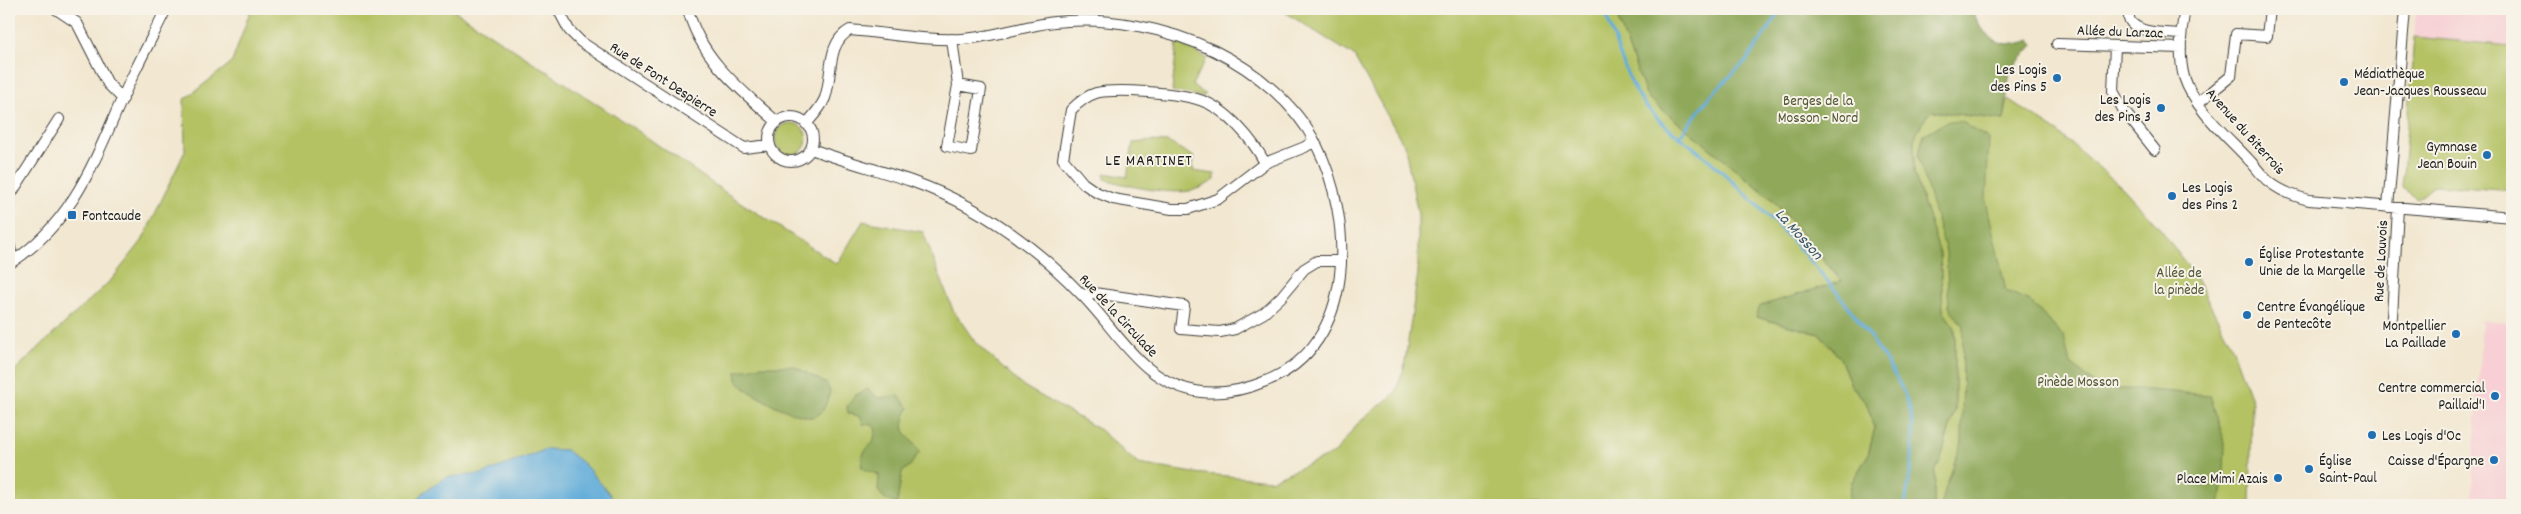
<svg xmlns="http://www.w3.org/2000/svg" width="2521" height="514" font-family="Dekko,sans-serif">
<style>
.built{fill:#f7cfd4}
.green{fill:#b4c264;stroke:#686f40}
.forest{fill:#8fa85a;stroke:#56623b}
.water{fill:#60acd9;stroke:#3e647a}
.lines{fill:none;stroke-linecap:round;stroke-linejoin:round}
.stream{stroke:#60acd9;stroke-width:3}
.street-casing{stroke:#3c3a37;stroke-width:12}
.street{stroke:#fff;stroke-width:10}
.poi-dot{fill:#1f6fb2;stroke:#f7f3e8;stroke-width:2}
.labels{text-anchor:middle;stroke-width:4;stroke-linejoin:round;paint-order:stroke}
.street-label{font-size:15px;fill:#1c1c1c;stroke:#f7f3e8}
.poi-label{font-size:15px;fill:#1c1c1c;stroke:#f7f3e8;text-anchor:end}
.park-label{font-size:15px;fill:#515635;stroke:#f7f3e8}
.neighbourhood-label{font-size:16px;letter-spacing:1px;fill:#1c1c1c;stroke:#f7f3e8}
.water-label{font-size:16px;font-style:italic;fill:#375668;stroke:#f7f3e8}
</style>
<rect width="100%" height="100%" fill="#f7f3e8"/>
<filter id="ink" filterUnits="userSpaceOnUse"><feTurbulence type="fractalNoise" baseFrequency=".02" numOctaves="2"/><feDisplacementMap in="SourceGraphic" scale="10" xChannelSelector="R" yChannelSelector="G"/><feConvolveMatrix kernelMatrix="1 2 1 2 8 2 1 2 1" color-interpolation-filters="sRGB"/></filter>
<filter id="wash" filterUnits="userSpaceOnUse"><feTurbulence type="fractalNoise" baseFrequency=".0096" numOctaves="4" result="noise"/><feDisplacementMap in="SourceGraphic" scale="20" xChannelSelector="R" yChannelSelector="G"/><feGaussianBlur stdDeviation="1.12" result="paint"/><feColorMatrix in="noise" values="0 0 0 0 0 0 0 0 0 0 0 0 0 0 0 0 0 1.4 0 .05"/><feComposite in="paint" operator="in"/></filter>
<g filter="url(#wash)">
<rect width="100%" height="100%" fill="#f2e7d0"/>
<path class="built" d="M2417,9H2512V46L2414,37Z
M2482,320L2512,322V505H2471Z"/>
<path class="green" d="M251,9H452L638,131L729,195L837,264L863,221L923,232L953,310L975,342L1020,384L1100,430L1138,464L1194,473L1271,480L1335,453L1357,424L1395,393L1404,368L1418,273V215L1405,147L1354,56L1280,9H1614L1647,97L1771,198L1842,282L1761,306L1756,317L1819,334L1840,358L1851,385L1866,402L1875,428L1868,455L1852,482L1847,505H9V381L15,370L112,279L142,241L185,151L184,100L232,62Z
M2414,37L2512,46V191L2435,185L2418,199L2402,188Z
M1177,43L1207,58L1192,85L1205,94L1203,97L1172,91Z
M2008,99L2055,130L2123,188L2162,231L2194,275L2230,342L2252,402L2250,505H1934L1935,472L1941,458L1955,410V328L1943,311L1940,254L1914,173V139L1922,123L1932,111L2004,120Z
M775 139a16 16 0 1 1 32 0a16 16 0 1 1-32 0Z
M1152,141L1168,142L1194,157L1193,171L1215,174V180C1208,184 1201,188 1194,190C1172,196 1126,186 1105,179L1104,173L1127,177L1133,143Z"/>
<path class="forest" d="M1614,9H1972C1983,38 2000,51 2031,40L2033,45L2010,71L2004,120L1932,111L1922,123L1914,139V173L1940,254L1943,311L1955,328V410L1941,458L1935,472L1934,505H1847L1852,482L1868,455L1875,428L1866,402L1851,385L1840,358L1819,334L1756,317L1760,306L1842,281L1771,198L1647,97Z
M1949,121L1962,122L1989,139L1986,200L2006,291L2030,301L2064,337L2070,364L2103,389H2137L2210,395L2225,443L2224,475L2219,505H1942V498L1962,442L1963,326L1949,307L1946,252L1918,156L1924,134Z
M760,366H794L827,384L830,392C827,401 824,415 813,417C800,420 746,393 739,383C737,381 736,375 736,372Z
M868,389L878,398L899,396L909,408C897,431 906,433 920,451L910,466L902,472L897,504L885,499L878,491L879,475L862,468C860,456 864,450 873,443L876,429L873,425L863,424L861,417L848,413L847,406L856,395Z"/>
<path class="water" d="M547,449L566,450L585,465L619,505H413L424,492L447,477L482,474Z"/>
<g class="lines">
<path class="stream" d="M1604,9C1615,38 1626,82 1646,106C1664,128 1688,142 1709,160C1774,218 1840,287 1886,361C1896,377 1908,396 1911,415C1916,446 1910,476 1905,505
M1679,137L1712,94L1747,60L1778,15L1779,9"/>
</g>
</g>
<g filter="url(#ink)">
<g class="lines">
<g class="street-casing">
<path id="street" d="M56,9L77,23L108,84L123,99
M558,9L569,30L581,42L744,148L770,145
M688,9C699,57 742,91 777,122
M2129,9V19C2137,35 2165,32 2181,34
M2185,9C2181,30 2178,55 2184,77C2195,110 2227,136 2250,161C2256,167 2261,175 2268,181C2280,191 2293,196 2309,200L2512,217
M952,39L958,85L947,146L971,151L981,89L958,85
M2057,44L2181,48
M2115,46L2113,91L2124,111L2155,150
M2198,103L2231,76L2236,34L2267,36L2270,9
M769 139a22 22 0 1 1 44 0a22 22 0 1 1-44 0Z
M806,124C813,116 821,108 825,98C833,75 826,43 850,30C888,33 925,41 962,39C994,37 1023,26 1054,22C1107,16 1167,28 1215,51C1255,71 1295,103 1316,144C1354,219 1358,345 1266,381C1245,390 1223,394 1201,392C1142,384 1119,332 1081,294C1034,245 976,204 911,181C878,170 844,161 811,149
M1265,163C1253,140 1226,108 1200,100C1180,93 1116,88 1096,93C1086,96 1078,103 1071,110L1063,159L1083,183L1096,192L1113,199L1172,209H1188L1218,199L1265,163L1305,147L1314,141
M9,197L59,119
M2388,207L2405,9
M9,243L13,261
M9,264C81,218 99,145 134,73C144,52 156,30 166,9
M1083,295L1094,293L1184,306L1181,329L1220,332L1235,329L1264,313L1281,297L1304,269L1317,261H1341
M2392,317L2398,208"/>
</g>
<use href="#street" class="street"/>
</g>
</g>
<g class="poi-dot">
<circle cx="2057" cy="78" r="5"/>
<circle cx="2344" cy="82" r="5"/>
<circle cx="2161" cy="108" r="5"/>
<circle cx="2487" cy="155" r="5"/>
<circle cx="2172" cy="196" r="5"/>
<rect x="67" y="210" width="10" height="10" rx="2.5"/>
<circle cx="2249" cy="262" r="5"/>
<circle cx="2247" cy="315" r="5"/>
<circle cx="2456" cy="334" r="5"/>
<circle cx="2495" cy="396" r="5"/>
<circle cx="2372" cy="435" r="5"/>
<circle cx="2494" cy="460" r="5"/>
<circle cx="2309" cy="469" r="5"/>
<circle cx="2278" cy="478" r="5"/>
</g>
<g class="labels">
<g class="street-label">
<text transform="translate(2120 31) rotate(2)" y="5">Allée du Larzac</text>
<text transform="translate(664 79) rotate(33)" y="5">Rue de Font Despierre</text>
<text transform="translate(2246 131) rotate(48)" y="5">Avenue du Biterrois</text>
<text transform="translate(2380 261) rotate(-87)" y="5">Rue de Louvois</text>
<text transform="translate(1119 315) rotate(47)" y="5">Rue de la Circulade</text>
</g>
<g class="poi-label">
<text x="2047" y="74">Les Logis<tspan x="2047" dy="17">des Pins 5</tspan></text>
<text x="2354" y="78" text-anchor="start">Médiathèque<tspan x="2354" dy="17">Jean-Jacques Rousseau</tspan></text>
<text x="2151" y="104">Les Logis<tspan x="2151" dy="17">des Pins 3</tspan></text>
<text x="2477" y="151">Gymnase<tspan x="2477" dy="17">Jean Bouin</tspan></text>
<text x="2182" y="192" text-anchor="start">Les Logis<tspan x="2182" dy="17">des Pins 2</tspan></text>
<text x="82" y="220" text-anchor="start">Fontcaude</text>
<text x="2259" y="258" text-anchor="start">Église Protestante<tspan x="2259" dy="17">Unie de la Margelle</tspan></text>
<text x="2257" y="311" text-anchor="start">Centre Évangélique<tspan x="2257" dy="17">de Pentecôte</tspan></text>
<text x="2446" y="330">Montpellier<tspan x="2446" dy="17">La Paillade</tspan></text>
<text x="2485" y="392">Centre commercial<tspan x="2485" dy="17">Paillaid'1</tspan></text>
<text x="2382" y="440" text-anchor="start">Les Logis d'Oc</text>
<text x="2319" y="465" text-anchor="start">Église<tspan x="2319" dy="17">Saint-Paul</tspan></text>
<text x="2484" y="465">Caisse d'Épargne</text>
<text x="2268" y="483">Place Mimi Azais</text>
</g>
<g class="park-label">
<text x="1818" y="105">Berges de la<tspan x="1818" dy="17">Mosson - Nord</tspan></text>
<text x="2179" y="277">Allée de<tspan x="2179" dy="17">la pinède</tspan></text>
<text x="2078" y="386">Pinède Mosson</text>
</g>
<g class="neighbourhood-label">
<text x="1149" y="165">LE MARTINET</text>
</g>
<g class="water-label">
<text transform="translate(1800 233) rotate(48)" y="6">La Mosson</text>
</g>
</g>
<rect width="2521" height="514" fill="none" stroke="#f7f3e8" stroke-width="30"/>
</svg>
